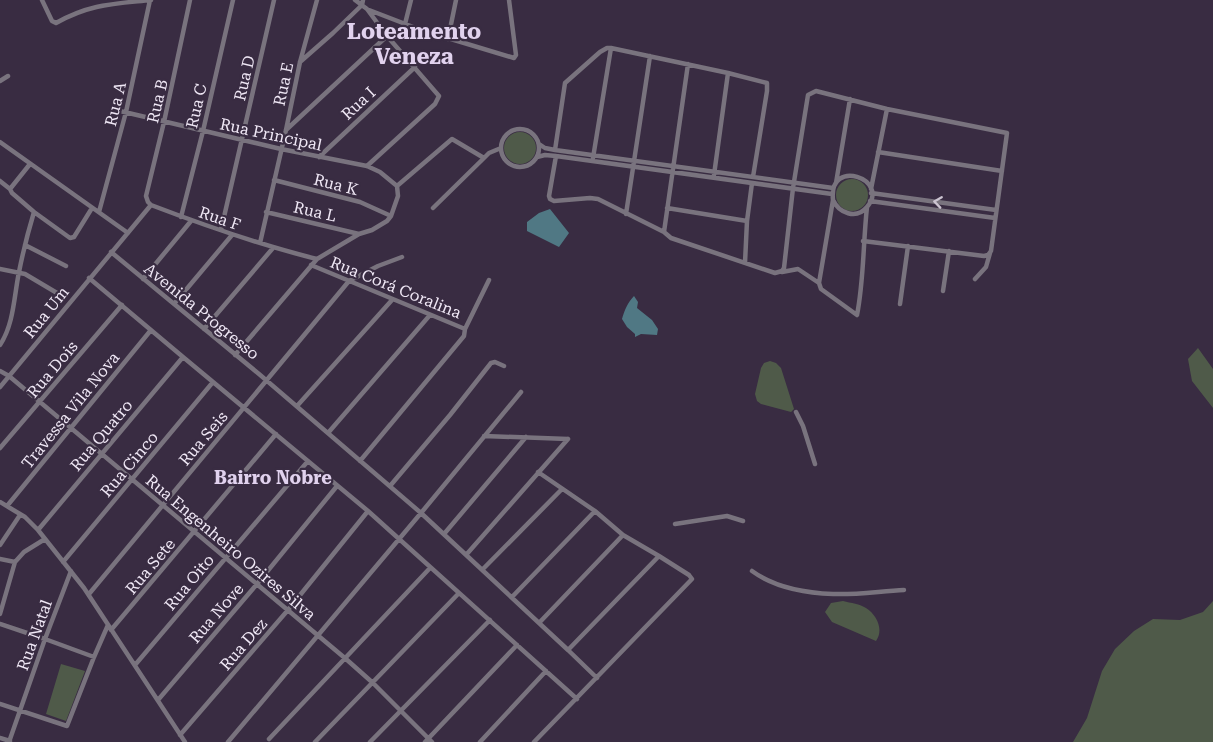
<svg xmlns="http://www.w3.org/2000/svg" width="1213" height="742" font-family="'Roboto Serif',serif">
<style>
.green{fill:#4f5a49}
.water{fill:#507884}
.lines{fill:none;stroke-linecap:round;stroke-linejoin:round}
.street{stroke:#79737e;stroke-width:4.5}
.oneway{stroke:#ccc4d1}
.labels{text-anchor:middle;stroke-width:4.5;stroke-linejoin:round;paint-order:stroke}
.street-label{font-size:16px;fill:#efe7f5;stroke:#392c42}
.neighbourhood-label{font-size:18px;font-weight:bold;fill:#e1d2ee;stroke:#392c42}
.district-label{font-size:22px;font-weight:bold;fill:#e1d2ee;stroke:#392c42}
</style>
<rect width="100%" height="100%" fill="#392c42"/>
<path class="green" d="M504 148a16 16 0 1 1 32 0a16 16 0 1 1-32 0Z
M836 195a16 16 0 1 1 32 0a16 16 0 1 1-32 0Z
M1198,348L1213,369V408L1192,381L1188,359Z
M770,361L776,363L781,368L794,409L791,412L761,404L757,401L755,394L761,368L764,363Z
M843,601C851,603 860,604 866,608C877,615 884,630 876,641L832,622L825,612L831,603Z
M1213,601V742H1073L1087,718L1102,671L1115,649L1134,631L1153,619L1180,620L1203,612Z
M61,664L85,671L66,721L46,714Z"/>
<path class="water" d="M550,209L569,233L559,247L527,231V222L539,213Z
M634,296L638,302L637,308L652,320L658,329L657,335L641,334L635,337V334L627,327L622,319C624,311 628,302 634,296Z"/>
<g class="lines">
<path class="street" d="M42,0L52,21L56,23C90,4 113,4 151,0
M355,0L367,9L387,36L439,96L435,104L367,166
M369,10L421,30L514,58L516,55L509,0
M405,24L411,0
M448,39L456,0
M300,62L333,33L362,5L363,0
M0,81L8,76
M120,111L281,149L367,166L380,172L397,186L398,196L391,216L387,221L372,230L359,234L317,259L235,355
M501 148a19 19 0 1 1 38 0a19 19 0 1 1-38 0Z
M286,130L387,36
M0,142L128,233
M539,144L545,148L555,150L833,188
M555,150L565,83L600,52L607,48H611L728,73L767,83V91L753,177
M878,152L1002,171
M556,156L549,196L550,199L554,201L590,198L598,199L664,232L671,238L775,273L782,271L784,268L793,188L808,95L816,91L887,109L1007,133L991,251L988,255L984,256L863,241
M319,157L415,67
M537,157L545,155L556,156L832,194
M593,158L611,48
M714,175L728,73
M274,180L360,202L391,216
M0,181L10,189L12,193L34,212L70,238L74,237L92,208
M836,183L850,99
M397,186L452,139L484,158L489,153L501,148
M10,189L30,164
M871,189L887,109
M871,193L996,210
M870,201L995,218
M151,205L148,202L146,196L164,122L190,0
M433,208L484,158
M667,208L747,221
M99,212L126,112L150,0
M266,212L359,234
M626,214L650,56
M181,217L203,131L233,0
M221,230L274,0
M664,232L688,64
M260,243L286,130L300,62L317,0
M25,245L66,266
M111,252L259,374L421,513L521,392
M745,263L747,221L752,183
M311,265L465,329L464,336L360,461
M0,269L25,274L57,293
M782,272L798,269L819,283L821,289L857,315C864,280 863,243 867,207
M89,278L183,357L368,511L577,699
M143,279L191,221
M975,279L986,267L990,253
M819,283L833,200C828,157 891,179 867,207C856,220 839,213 833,200
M943,291L949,251
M174,304L232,235
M900,304L908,246
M204,329L273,248
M465,329L489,280
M0,345C14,324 14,296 19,272C23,252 28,232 34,212
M0,371L9,376L346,659L373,683L432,742
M0,387L151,205C206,226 260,245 317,259
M297,406L392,300
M796,412L803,426L815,464
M328,433L430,315
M484,436L568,439
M0,448L122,305
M390,486L450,415L491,363L495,362L504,366
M0,502L25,517L38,530L84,588L185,742
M7,506L151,330
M675,524L727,516L743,521
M38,530L183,357
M444,534L526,437
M0,545L20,515
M466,555L568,439
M0,559L15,562
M63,562L213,382
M482,570L562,489
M752,571C774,587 806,593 833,594C857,595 881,591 904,590
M89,594L349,281L378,266L402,257
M512,597L595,511
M0,614L15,562L24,552L45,539
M539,623L623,535
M0,624L45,639L94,657
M111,630L276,434
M135,665L308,461
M597,678L568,650L659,556
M158,700L257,584L337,486
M0,704L67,726L94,657L108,625
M180,735L288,610L368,511
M0,738L10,741
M269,739L430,568
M9,742L45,639L71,571
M228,742L421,513L568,650
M315,742L459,593
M370,742L490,620
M425,742L517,645
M480,742L546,671
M534,742L692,579L689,575L659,556L623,535L595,511L538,472"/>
</g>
<defs><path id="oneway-chevron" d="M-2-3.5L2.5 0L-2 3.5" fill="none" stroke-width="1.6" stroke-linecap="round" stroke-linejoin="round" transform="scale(1.5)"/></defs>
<use class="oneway" href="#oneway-chevron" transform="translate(938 202) rotate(-172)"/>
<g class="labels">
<g class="street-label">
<text transform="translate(244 78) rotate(-77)" y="6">Rua D</text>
<text transform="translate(283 84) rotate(-78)" y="6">Rua E</text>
<text transform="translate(157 101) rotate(-77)" y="6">Rua B</text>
<text transform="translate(358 103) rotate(-43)" y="6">Rua I</text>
<text transform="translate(115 104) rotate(-76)" y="6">Rua A</text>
<text transform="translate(196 106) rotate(-77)" y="6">Rua C</text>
<text transform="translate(271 134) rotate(12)" y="6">Rua Principal</text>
<text transform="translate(336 184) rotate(14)" y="6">Rua K</text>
<text transform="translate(315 211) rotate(13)" y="6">Rua L</text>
<text transform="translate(220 218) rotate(19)" y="6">Rua F</text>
<text transform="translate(396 287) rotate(22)" y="6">Rua Corá Coralina</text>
<text transform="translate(202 311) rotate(39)" y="6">Avenida Progresso</text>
<text transform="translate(46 312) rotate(-51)" y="6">Rua Um</text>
<text transform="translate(52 369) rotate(-50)" y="6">Rua Dois</text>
<text transform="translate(70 410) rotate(-51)" y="6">Travessa Vila Nova</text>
<text transform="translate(101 435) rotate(-50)" y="6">Rua Quatro</text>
<text transform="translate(203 438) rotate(-50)" y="6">Rua Seis</text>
<text transform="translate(129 464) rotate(-50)" y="6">Rua Cinco</text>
<text transform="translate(231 547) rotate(40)" y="6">Rua Engenheiro Ozires Silva</text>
<text transform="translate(150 566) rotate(-50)" y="6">Rua Sete</text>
<text transform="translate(189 582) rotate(-50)" y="6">Rua Oito</text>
<text transform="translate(216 613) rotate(-49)" y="6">Rua Nove</text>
<text transform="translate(34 635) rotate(-70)" y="6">Rua Natal</text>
<text transform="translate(243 644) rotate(-49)" y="6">Rua Dez</text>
</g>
<g class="neighbourhood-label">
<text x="273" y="484">Bairro Nobre</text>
</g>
<g class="district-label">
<text x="414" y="39">Loteamento<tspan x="414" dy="25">Veneza</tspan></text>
</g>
</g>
</svg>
